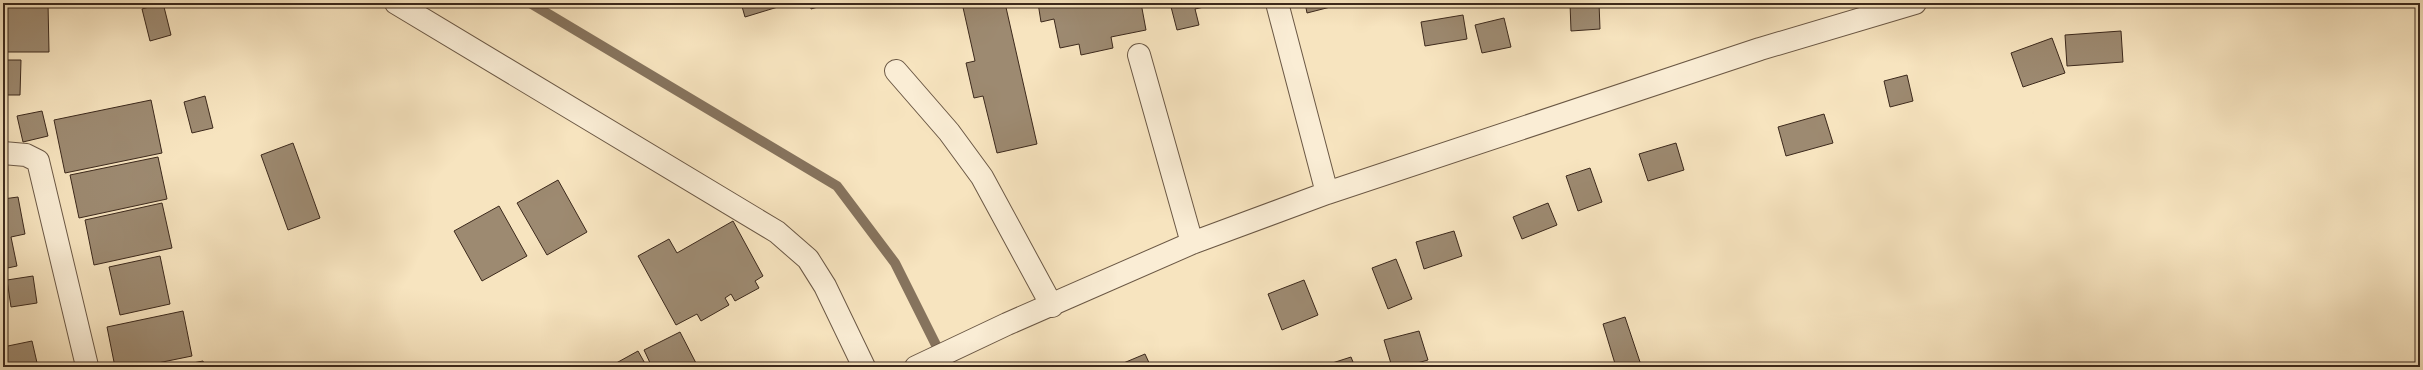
<svg xmlns="http://www.w3.org/2000/svg" width="2423" height="370" font-family="'Gentium Book Plus',serif">
<style>
.lines{fill:none;stroke-linecap:round;stroke-linejoin:round}
.stream{stroke:#86735d;stroke-width:10}
.building{fill:#9d8a71;stroke:#3c291c}
.minor-casing{stroke:#6b5845;stroke-width:24}
.minor{stroke:#faedd5;stroke-width:22}
</style>
<rect width="100%" height="100%" fill="#f7e4bf"/>
<filter id="stains"><feTurbulence type="fractalNoise" baseFrequency=".005" numOctaves="4"/><feColorMatrix values="0 0 0 0 .2 0 0 0 0 .09 0 0 0 0 .02 0 0 0 .5 -.17"/></filter>
<radialGradient id="worn" r=".72"><stop offset=".6" stop-color="#630" stop-opacity="0"/><stop offset="1" stop-color="#630" stop-opacity=".3"/></radialGradient>
<g class="lines">
<path class="stream" d="M530,3L837,186L895,263L947,367"/>
</g>
<path class="building" d="M3,3H48L49,52H3Z
M163,3L171,35L150,41L142,9Z
M741,3H791L745,17Z
M810,3H831L811,9Z
M962,3H1005L1037,144L997,153L983,96L974,98L966,63L975,61Z
M1038,3H1141L1146,30L1111,37L1113,48L1081,55L1079,44L1060,48L1054,19L1041,22Z
M1170,3H1222L1195,9L1199,25L1177,30Z
M1305,3H1346L1307,13Z
M1570,3H1599L1600,29L1571,31Z
M1463,15L1467,39L1425,46L1421,22Z
M1504,18L1511,47L1482,53L1475,25Z
M2121,31L2123,62L2067,66L2065,35Z
M2052,38L2065,73L2023,87L2011,53Z
M3,60H21L20,95H7V130H3Z
M1907,75L1913,101L1890,107L1884,81Z
M205,96L213,128L192,133L184,102Z
M151,100L162,153L65,173L54,120Z
M42,111L48,136L23,142L17,116Z
M1824,114L1833,143L1786,156L1778,127Z
M293,143L320,218L288,230L261,155Z
M1676,143L1684,170L1648,181L1639,154Z
M158,157L167,199L79,218L70,175Z
M1590,168L1602,202L1578,211L1566,176Z
M558,180L587,232L547,255L517,203Z
M18,197L25,234L11,237L17,266L3,269V199Z
M162,203L172,248L94,265L85,220Z
M1548,203L1557,225L1522,239L1513,217Z
M499,206L527,256L482,281L454,231Z
M733,221L763,276L755,281L759,288L735,301L731,294L725,298L729,305L701,321L697,314L676,325L638,256L669,239L677,253Z
M1454,231L1462,256L1424,269L1416,242Z
M160,256L170,304L120,315L109,267Z
M1396,259L1412,299L1388,309L1372,268Z
M33,276L37,303L11,307L7,280Z
M1304,280L1318,315L1282,330L1268,294Z
M183,311L192,356L138,367H115L107,327Z
M1625,317L1641,365L1616,367L1603,324Z
M1419,331L1428,360L1403,367H1392L1384,340Z
M680,332L698,367H652L644,350Z
M32,341L38,367H3V347Z
M638,351L647,367H609Z
M1145,354L1151,367H1114Z
M1351,357L1355,367H1323V366Z
M203,361L205,367H172Z"/>
<g class="lines">
<g class="minor-casing">
<path id="minor" d="M396,3L777,232L808,259L825,286L864,367
M1277,3L1327,193
M1139,55L1192,243
M896,71L949,132L982,177L1052,306
M3,153L26,155L38,161L87,366
M916,367L1007,324L1192,243L1327,193L1760,49L1915,3"/>
</g>
<use href="#minor" class="minor"/>
</g>
<rect width="2423" height="370" fill="none" stroke="#f7e4bf" stroke-width="16"/>
<rect x="4" y="4" width="2415" height="362" fill="none" stroke="#3c291c" stroke-width="2"/>
<rect x="8" y="8" width="2407" height="354" fill="none" stroke="#3c291c"/>
<rect width="100%" height="100%" filter="url(#stains)"/>
<rect width="100%" height="100%" fill="url(#worn)"/>
</svg>
